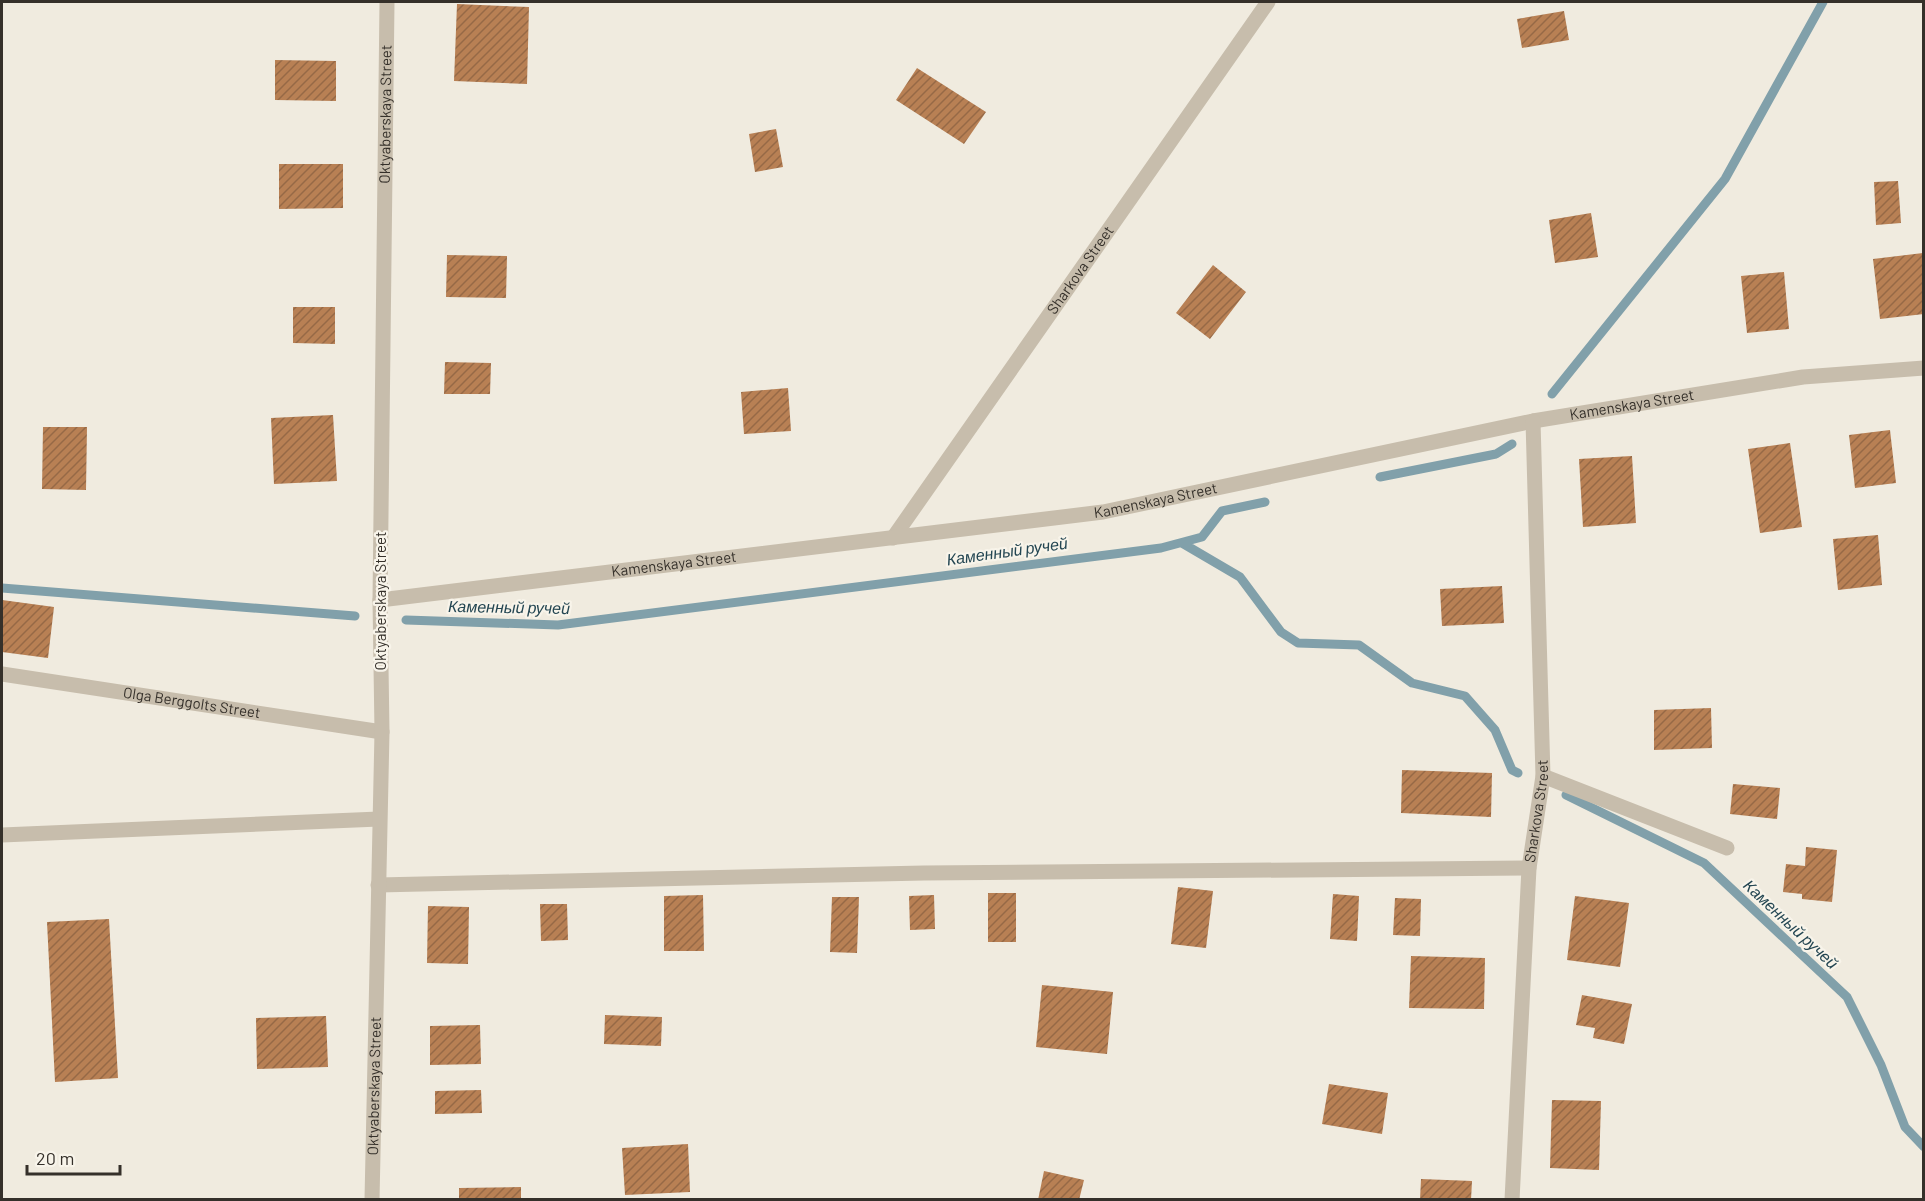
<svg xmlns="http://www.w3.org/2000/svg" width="1925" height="1201" font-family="Barlow,sans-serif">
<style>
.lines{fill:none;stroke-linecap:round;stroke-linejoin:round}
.stream{stroke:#81a0aa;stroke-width:9}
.building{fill:url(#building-hatch)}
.service{stroke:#c7bdac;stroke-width:15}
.minor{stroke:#c7bdac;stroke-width:15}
.labels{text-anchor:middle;stroke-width:4.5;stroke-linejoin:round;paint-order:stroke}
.street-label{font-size:15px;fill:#35302a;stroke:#f8f4ea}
.water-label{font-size:16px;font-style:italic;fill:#244652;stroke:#f8f4ea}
</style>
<defs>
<pattern id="building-hatch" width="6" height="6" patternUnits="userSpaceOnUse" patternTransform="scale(1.5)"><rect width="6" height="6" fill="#b88054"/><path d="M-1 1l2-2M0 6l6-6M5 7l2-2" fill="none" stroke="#966946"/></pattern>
</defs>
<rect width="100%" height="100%" fill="#f0ebdf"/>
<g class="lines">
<path class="stream" d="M1552,394L1725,179L1823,2
M1380,477L1496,454L1512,444
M1182,543L1240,577L1281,632L1298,643L1359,645L1412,683L1465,696L1495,730L1512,770L1518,773
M2,588L355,616
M406,620L558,625L1161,548L1202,537L1222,511L1265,502
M1566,795L1704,863L1847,997L1881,1065L1905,1127L1924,1147"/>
</g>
<path class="building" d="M457,4L529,7L527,84L454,81Z
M1564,11L1569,40L1522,48L1517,19Z
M275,60L336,61V101L275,100Z
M917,68L986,112L964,144L896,100Z
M776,129L783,167L755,172L749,134Z
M279,164H343V208L279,209Z
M1898,181L1901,223L1876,225L1874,182Z
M1591,213L1598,257L1555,263L1549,220Z
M1923,253L1924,314L1880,319L1873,259Z
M447,255L507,256L506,298L446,297Z
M1213,265L1246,292L1210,339L1176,313Z
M1784,272L1789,329L1747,333L1741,276Z
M293,307H335V344L293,343Z
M445,362L491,363L490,394H444Z
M788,388L791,431L744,434L741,392Z
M333,415L337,481L274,484L271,418Z
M43,427H87L86,490L42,489Z
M1890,430L1896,483L1855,488L1849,435Z
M1790,443L1802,527L1760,533L1748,449Z
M1632,456L1636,523L1583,527L1579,459Z
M1878,535L1882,585L1838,590L1833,539Z
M1502,586L1504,623L1442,626L1440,589Z
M2,600L54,607L48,658L2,652Z
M1711,708L1712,748L1654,750V710Z
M1402,770L1492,773L1491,817L1401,813Z
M1733,784L1780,788L1777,819L1730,814Z
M1806,847L1837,850L1832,902L1802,899V894L1783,892L1786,864L1805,866Z
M1178,887L1213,891L1206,948L1171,944Z
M988,893H1016V942H988Z
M1333,894L1359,896L1357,941L1330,939Z
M703,895L704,951H664V896Z
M934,895L935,929L910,930L909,896Z
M1575,896L1629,903L1620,967L1567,960Z
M832,897H859L857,953L830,952Z
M1395,898L1421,899L1420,936L1393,935Z
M540,904H567L568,940L541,941Z
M428,906L469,907L468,964L427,963Z
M109,919L118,1078L55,1082L47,922Z
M1411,956L1485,958L1484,1009L1409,1008Z
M1042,985L1113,992L1107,1054L1036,1047Z
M1582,995L1632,1004L1624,1044L1593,1038L1595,1028L1576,1025Z
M605,1015L662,1017L661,1046L604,1044Z
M326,1016L328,1067L257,1069L256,1018Z
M480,1025L481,1064L430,1065V1026Z
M1329,1084L1388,1093L1382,1134L1322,1124Z
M481,1090L482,1113L435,1114V1091Z
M1552,1100L1601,1101L1599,1170L1550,1168Z
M688,1144L690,1192L625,1195L622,1148Z
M1044,1171L1084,1180L1079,1200H1038Z
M1421,1179L1472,1181L1471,1200H1420Z
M521,1187V1200H459V1188Z"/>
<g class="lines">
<path class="service" d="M1543,776L1727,848"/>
<g class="minor">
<path id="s1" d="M893,538L1268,2"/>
<path id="s2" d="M380,600L1103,512L1533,421L1803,377L1924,368"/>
<path id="s3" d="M2,674L382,732"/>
<path d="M2,835L379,819"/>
<path d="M378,885L924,873L1529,868"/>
<path id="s4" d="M372,1200L382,732L380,600L387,2"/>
<path id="s5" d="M1512,1200L1529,868L1543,776L1533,421"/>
</g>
</g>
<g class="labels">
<g class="street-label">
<text dy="5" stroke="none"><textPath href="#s4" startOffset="1086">Oktyaberskaya Street</textPath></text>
<text dy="5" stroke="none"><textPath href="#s1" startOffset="327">Sharkova Street</textPath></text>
<text dy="5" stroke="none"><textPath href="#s2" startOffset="1268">Kamenskaya Street</textPath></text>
<text dy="5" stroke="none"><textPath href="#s2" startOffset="782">Kamenskaya Street</textPath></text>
<text dy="5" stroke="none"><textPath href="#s2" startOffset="296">Kamenskaya Street</textPath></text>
<text transform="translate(381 601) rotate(-90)" y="5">Oktyaberskaya Street</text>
<text dy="5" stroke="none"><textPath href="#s3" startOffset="192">Olga Berggolts Street</textPath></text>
<text dy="5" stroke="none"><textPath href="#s5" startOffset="390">Sharkova Street</textPath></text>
<text dy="5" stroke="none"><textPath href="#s4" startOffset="114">Oktyaberskaya Street</textPath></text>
</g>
<g class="water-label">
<text transform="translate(1007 551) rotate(-8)" y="6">Каменный ручей</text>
<text transform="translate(509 607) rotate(1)" y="6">Каменный ручей</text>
<text transform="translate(1791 924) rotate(43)" y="6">Каменный ручей</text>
</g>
</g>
<rect width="1925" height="1201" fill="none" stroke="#35302a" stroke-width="6"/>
<path d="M27 1165v9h93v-9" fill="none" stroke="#35302a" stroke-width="3"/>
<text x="36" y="1165" font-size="18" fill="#35302a" stroke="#f8f4ea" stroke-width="4.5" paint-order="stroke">20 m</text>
</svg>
